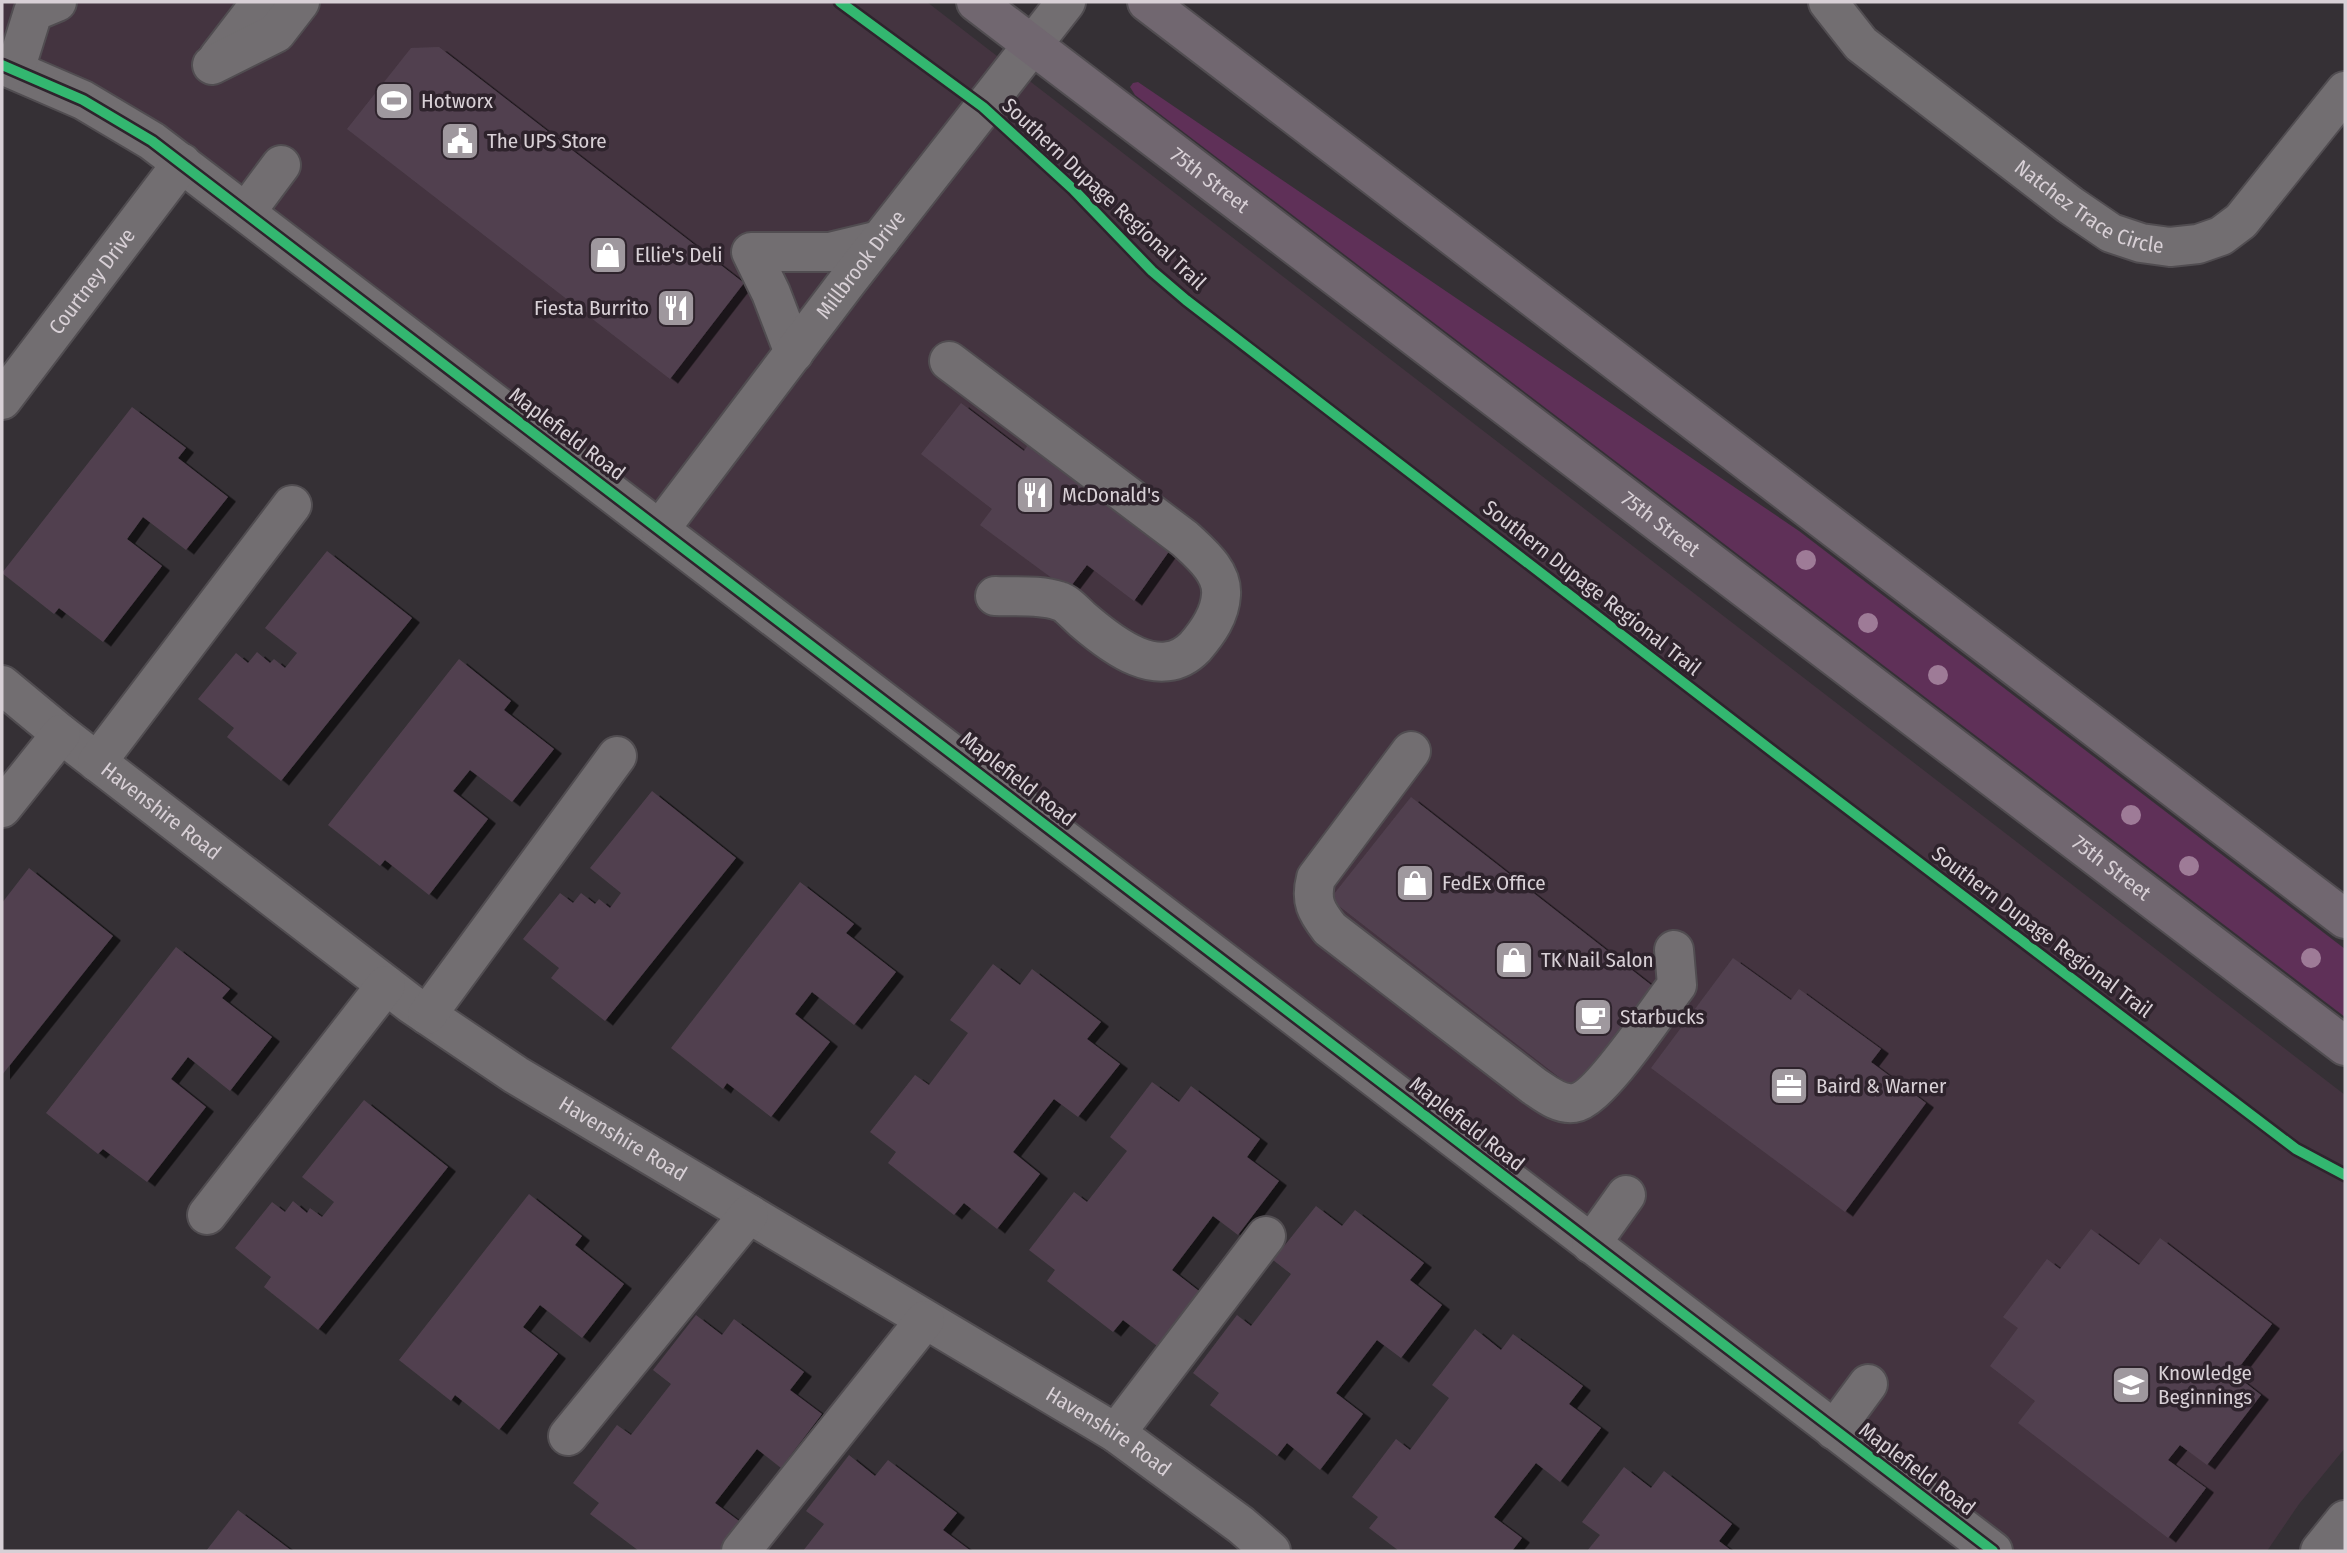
<svg xmlns="http://www.w3.org/2000/svg" width="2347" height="1553" font-family="'Fira Sans Condensed',sans-serif">
<style>
.built{fill:#443440}
.green{fill:#5f3058}
.building{fill:#51414f;filter:url(#shadow)}
.lines{fill:none;stroke-linecap:round;stroke-linejoin:round}
.minor-casing{stroke:#514d51;stroke-width:42}
.major-casing{stroke:#514d51;stroke-width:42}
.minor{stroke:#726e71;stroke-width:38}
.major{stroke:#716770;stroke-width:38}
.cycleway-casing{stroke:#2e232c;stroke-width:15}
.cycleway{stroke:#33b770;stroke-width:10}
.tree{fill:#9e7b97}
.labels{text-anchor:middle;stroke-width:7;stroke-linejoin:round;paint-order:stroke}
.poi-label{font-size:21px;fill:#d8d0d6;stroke:#2e232c;text-anchor:start}
.street-label{font-size:21px;fill:#d8d0d6;stroke:#2e232c}
</style>
<defs>
<filter id="shadow"><feDropShadow dx="8" dy="4.5" stdDeviation="0" flood-color="#0009"/></filter>
</defs>
<rect width="100%" height="100%" fill="#353035"/>
<path class="built" d="M2,2H927L2345,1095V1448L2299,1504L2267,1551H2002L159,141L2,60Z"/>
<path class="green" d="M1138,82L1799,531L2345,949V1017L1135,95L1130,87L1133,83Z"/>
<path class="building" d="M439,47L744,283L670,379L347,129L411,48Z
M961,403L1024,451L1033,437L1170,550L1134,601L1087,565L1068,590L980,525L992,509L921,454Z
M132,407L186,448L178,458L228,497L186,550L143,517L127,539L162,566L103,642L59,608L54,614L2,573Z
M327,551L412,618L281,781L227,737L234,728L198,699L236,653L248,663L257,652L270,663L274,659L285,668L297,653L265,628Z
M459,659L511,701L504,710L554,749L512,802L470,770L453,791L488,819L429,895L385,860L380,866L328,825Z
M652,791L736,858L605,1021L551,978L559,968L523,939L560,893L573,903L581,893L595,904L599,899L610,908L621,893L590,868Z
M1411,797L1655,988L1579,1084L1569,1085L1330,899Z
M29,868L113,936L2,1075V903Z
M800,882L854,924L846,933L896,972L854,1025L812,992L795,1014L830,1042L771,1117L727,1083L723,1089L671,1048Z
M176,947L230,989L222,998L272,1037L230,1091L188,1057L171,1079L206,1107L147,1182L103,1149L98,1154L46,1113Z
M1733,958L1791,1000L1799,989L1881,1049L1871,1062L1926,1103L1845,1212L1651,1068Z
M993,964L1020,985L1032,969L1101,1022L1087,1039L1120,1064L1078,1117L1054,1099L1013,1152L1040,1174L997,1229L964,1203L954,1215L888,1163L896,1152L870,1132L915,1075L929,1085L968,1033L950,1020Z
M1152,1082L1179,1102L1191,1086L1260,1139L1247,1157L1279,1181L1238,1235L1213,1216L1172,1270L1199,1291L1157,1346L1123,1320L1113,1332L1047,1281L1055,1270L1029,1250L1074,1192L1087,1202L1127,1151L1110,1137Z
M364,1100L448,1167L318,1330L264,1287L271,1277L235,1248L272,1202L285,1212L293,1201L307,1213L310,1208L322,1217L334,1202L302,1177Z
M529,1194L582,1236L575,1245L624,1284L582,1338L540,1305L523,1327L558,1354L499,1430L455,1395L451,1401L399,1360Z
M1316,1206L1342,1226L1355,1210L1424,1263L1410,1280L1442,1305L1401,1358L1377,1340L1336,1393L1363,1414L1320,1470L1287,1443L1277,1456L1210,1405L1219,1393L1193,1373L1237,1315L1251,1326L1291,1274L1273,1260Z
M2091,1229L2139,1265L2160,1238L2272,1324L2234,1374L2261,1395L2207,1465L2180,1445L2168,1460L2206,1488L2168,1538L2018,1423L2035,1401L1990,1366L2018,1328L2003,1317L2047,1259L2060,1269Z
M696,1315L722,1335L734,1319L804,1372L790,1390L822,1414L781,1468L757,1449L715,1503L743,1524L722,1551H639L590,1514L599,1503L573,1483L617,1425L631,1435L671,1384L653,1370Z
M1475,1329L1501,1350L1513,1334L1583,1386L1569,1404L1601,1428L1560,1482L1536,1463L1494,1517L1522,1538L1512,1551H1399L1369,1528L1378,1517L1352,1497L1396,1439L1410,1450L1449,1398L1432,1385Z
M849,1455L875,1476L888,1460L957,1513L943,1530L971,1551H803L824,1524L806,1511Z
M1624,1467L1651,1488L1664,1471L1732,1524L1719,1541L1732,1551H1587L1600,1535L1582,1522Z
M238,1510L292,1551H206Z"/>
<g class="lines">
<g class="minor-casing">
<g id="minor">
<path id="s1" d="M1828,2L1861,44L2070,205L2111,233L2141,243L2170,247L2198,244L2221,236L2241,221L2345,91"/>
<path d="M218,58L261,2"/>
<path d="M2,65L83,100L152,141L1993,1551"/>
<path d="M212,65L276,33L300,2"/>
<path d="M15,70L33,12L57,2"/>
<path d="M246,212L281,165"/>
<path d="M794,353L771,293L751,252H830L880,240"/>
<path d="M949,361L1185,539C1201,554 1223,572 1221,595C1220,615 1208,632 1195,647C1160,683 1112,645 1083,620C1076,614 1067,603 1059,601C1039,594 1015,597 995,596"/>
<path id="s2" d="M2,400L182,163"/>
<path id="s3" d="M660,529L847,282L1066,2"/>
<path id="s4" d="M2,685L61,734L411,1004L516,1075L1116,1433L1241,1525L1271,1551"/>
<path d="M1411,751L1316,878C1310,901 1316,911 1330,929L1534,1086C1546,1094 1559,1105 1574,1103C1600,1099 1659,1008 1677,985L1674,950"/>
<path d="M97,762L292,505"/>
<path d="M2,808L61,734"/>
<path d="M427,1015L617,756"/>
<path d="M207,1215L386,985"/>
<path d="M1591,1244L1626,1195"/>
<path d="M1834,1430L1868,1384"/>
<path d="M1116,1433L1266,1236"/>
<path d="M568,1436L749,1214"/>
<path d="M741,1551L925,1320"/>
<path d="M2320,1551L2345,1520"/>
</g>
</g>
<g class="major-casing">
<g id="major">
<path id="s5" d="M976,2L2345,1046"/>
<path d="M1147,2L2345,919"/>
</g>
</g>
<use href="#minor" class="minor"/>
<use href="#major" class="major"/>
<g class="cycleway-casing">
<path id="cycleway" d="M840,2L983,107L1073,189L1152,271L1186,300L1780,757L2296,1149L2345,1175
M2,65L83,100L152,141L1993,1551"/>
</g>
<use href="#cycleway" class="cycleway"/>
</g>
<g class="tree">
<circle cx="1806" cy="560" r="10"/>
<circle cx="1868" cy="623" r="10"/>
<circle cx="1938" cy="675" r="10"/>
<circle cx="2131" cy="815" r="10"/>
<circle cx="2189" cy="866" r="10"/>
<circle cx="2311" cy="958" r="10"/>
</g>
<defs>
<g id="stadium-square" transform="scale(2.0125)"><rect x="-9" y="-9" width="18" height="18" rx="4" fill="#9f989e" stroke="#2e232c"/><path d="M0-5a6.5 5 0 1 0 0 10a6.5 5 0 1 0 0-10ZM-3.5-1.8h7v3.6h-7Z" fill="#fff"/></g>
<g id="civic-square" transform="scale(2.0125)"><rect x="-9" y="-9" width="18" height="18" rx="4" fill="#9f989e" stroke="#2e232c"/><path d="M-.6-6.5H3V-4.5H.6V-3L4-1V1h2V6H-6V1h2V-1L-.6-3ZM-1.2 2.5V6h2.4V2.5Z" fill="#fff"/></g>
<g id="shop-square" transform="scale(2.0125)"><rect x="-9" y="-9" width="18" height="18" rx="4" fill="#9f989e" stroke="#2e232c"/><path d="M-5-2.5h2.3a2.7 3.5 0 0 1 5.4 0H5L5.5 6h-11ZM-1.5-2.5h3a1.5 2.3 0 0 0-3 0Z" fill="#fff"/></g>
<g id="restaurant-square" transform="scale(2.0125)"><rect x="-9" y="-9" width="18" height="18" rx="4" fill="#9f989e" stroke="#2e232c"/><path d="M-5-6h1v4h1v-4h1v4h1v-4h1v5L-1.5 .5V6h-2V.5L-5-1ZM5-6V6H3V1.5H1.5Q1.5-4 5-6Z" fill="#fff"/></g>
<g id="cafe-square" transform="scale(2.0125)"><rect x="-9" y="-9" width="18" height="18" rx="4" fill="#9f989e" stroke="#2e232c"/><path d="M-5.5-4.5H6V0H3Q3 3.5 0 3.5H-2.5Q-5.5 3.5-5.5 0ZM3-3.2v2h1.7v-2ZM-6 4.5H4V6H-6Z" fill="#fff"/></g>
<g id="office-square" transform="scale(2.0125)"><rect x="-9" y="-9" width="18" height="18" rx="4" fill="#9f989e" stroke="#2e232c"/><path d="M-6-3h4V-5.5h4V-3h4V5H-6ZM-1-4.5V-3h2v-1.5ZM-6 0V1H6V0Z" fill="#fff"/></g>
<g id="school-square" transform="scale(2.0125)"><rect x="-9" y="-9" width="18" height="18" rx="4" fill="#9f989e" stroke="#2e232c"/><path d="M0-5L7-2L0 1L-7-2ZM-4 1L0 2.5L4 1V4Q0 6-4 4Z" fill="#fff"/></g>
</defs>
<g fill-rule="evenodd">
<use href="#stadium-square" x="394" y="101"/>
<use href="#civic-square" x="460" y="141"/>
<use href="#shop-square" x="608" y="255"/>
<use href="#restaurant-square" x="676" y="308"/>
<use href="#restaurant-square" x="1035" y="495"/>
<use href="#shop-square" x="1415" y="883"/>
<use href="#shop-square" x="1514" y="960"/>
<use href="#cafe-square" x="1593" y="1017"/>
<use href="#office-square" x="1789" y="1086"/>
<use href="#school-square" x="2131" y="1385"/>
</g>
<g class="labels">
<g class="poi-label">
<text x="421" y="108">Hotworx</text>
<text x="487" y="148">The UPS Store</text>
<text x="635" y="262">Ellie's Deli</text>
<text x="649" y="315" text-anchor="end">Fiesta Burrito</text>
<text x="1062" y="502">McDonald's</text>
<text x="1442" y="890">FedEx Office</text>
<text x="1541" y="967">TK Nail Salon</text>
<text x="1620" y="1024">Starbucks</text>
<text x="1816" y="1093">Baird &amp; Warner</text>
<text x="2158" y="1380">Knowledge<tspan x="2158" dy="24">Beginnings</tspan></text>
</g>
<g class="street-label">
<text dy="7" stroke="none"><textPath href="#s5" startOffset="294">75th Street</textPath></text>
<text transform="translate(1104 194) rotate(43)" y="7">Southern Dupage Regional Trail</text>
<text dy="7" stroke="none"><textPath href="#s1" startOffset="336">Natchez Trace Circle</textPath></text>
<text dy="7" stroke="none"><textPath href="#s3" startOffset="332">Millbrook Drive</textPath></text>
<text dy="7" stroke="none"><textPath href="#s2" startOffset="149">Courtney Drive</textPath></text>
<text transform="translate(567 434) rotate(37)" y="7">Maplefield Road</text>
<text dy="7" stroke="none"><textPath href="#s5" startOffset="861">75th Street</textPath></text>
<text transform="translate(1592 588) rotate(38)" y="7">Southern Dupage Regional Trail</text>
<text transform="translate(1018 779) rotate(38)" y="7">Maplefield Road</text>
<text dy="7" stroke="none"><textPath href="#s4" startOffset="203">Havenshire Road</textPath></text>
<text dy="7" stroke="none"><textPath href="#s5" startOffset="1428">75th Street</textPath></text>
<text transform="translate(2042 932) rotate(37)" y="7">Southern Dupage Regional Trail</text>
<text transform="translate(1467 1124) rotate(38)" y="7">Maplefield Road</text>
<text dy="7" stroke="none"><textPath href="#s4" startOffset="770">Havenshire Road</textPath></text>
<text dy="7" stroke="none"><textPath href="#s4" startOffset="1337">Havenshire Road</textPath></text>
<text transform="translate(1917 1469) rotate(37)" y="7">Maplefield Road</text>
</g>
</g>
<rect width="2347" height="1553" fill="none" stroke="#d8d0d6" stroke-width="7"/>
</svg>
